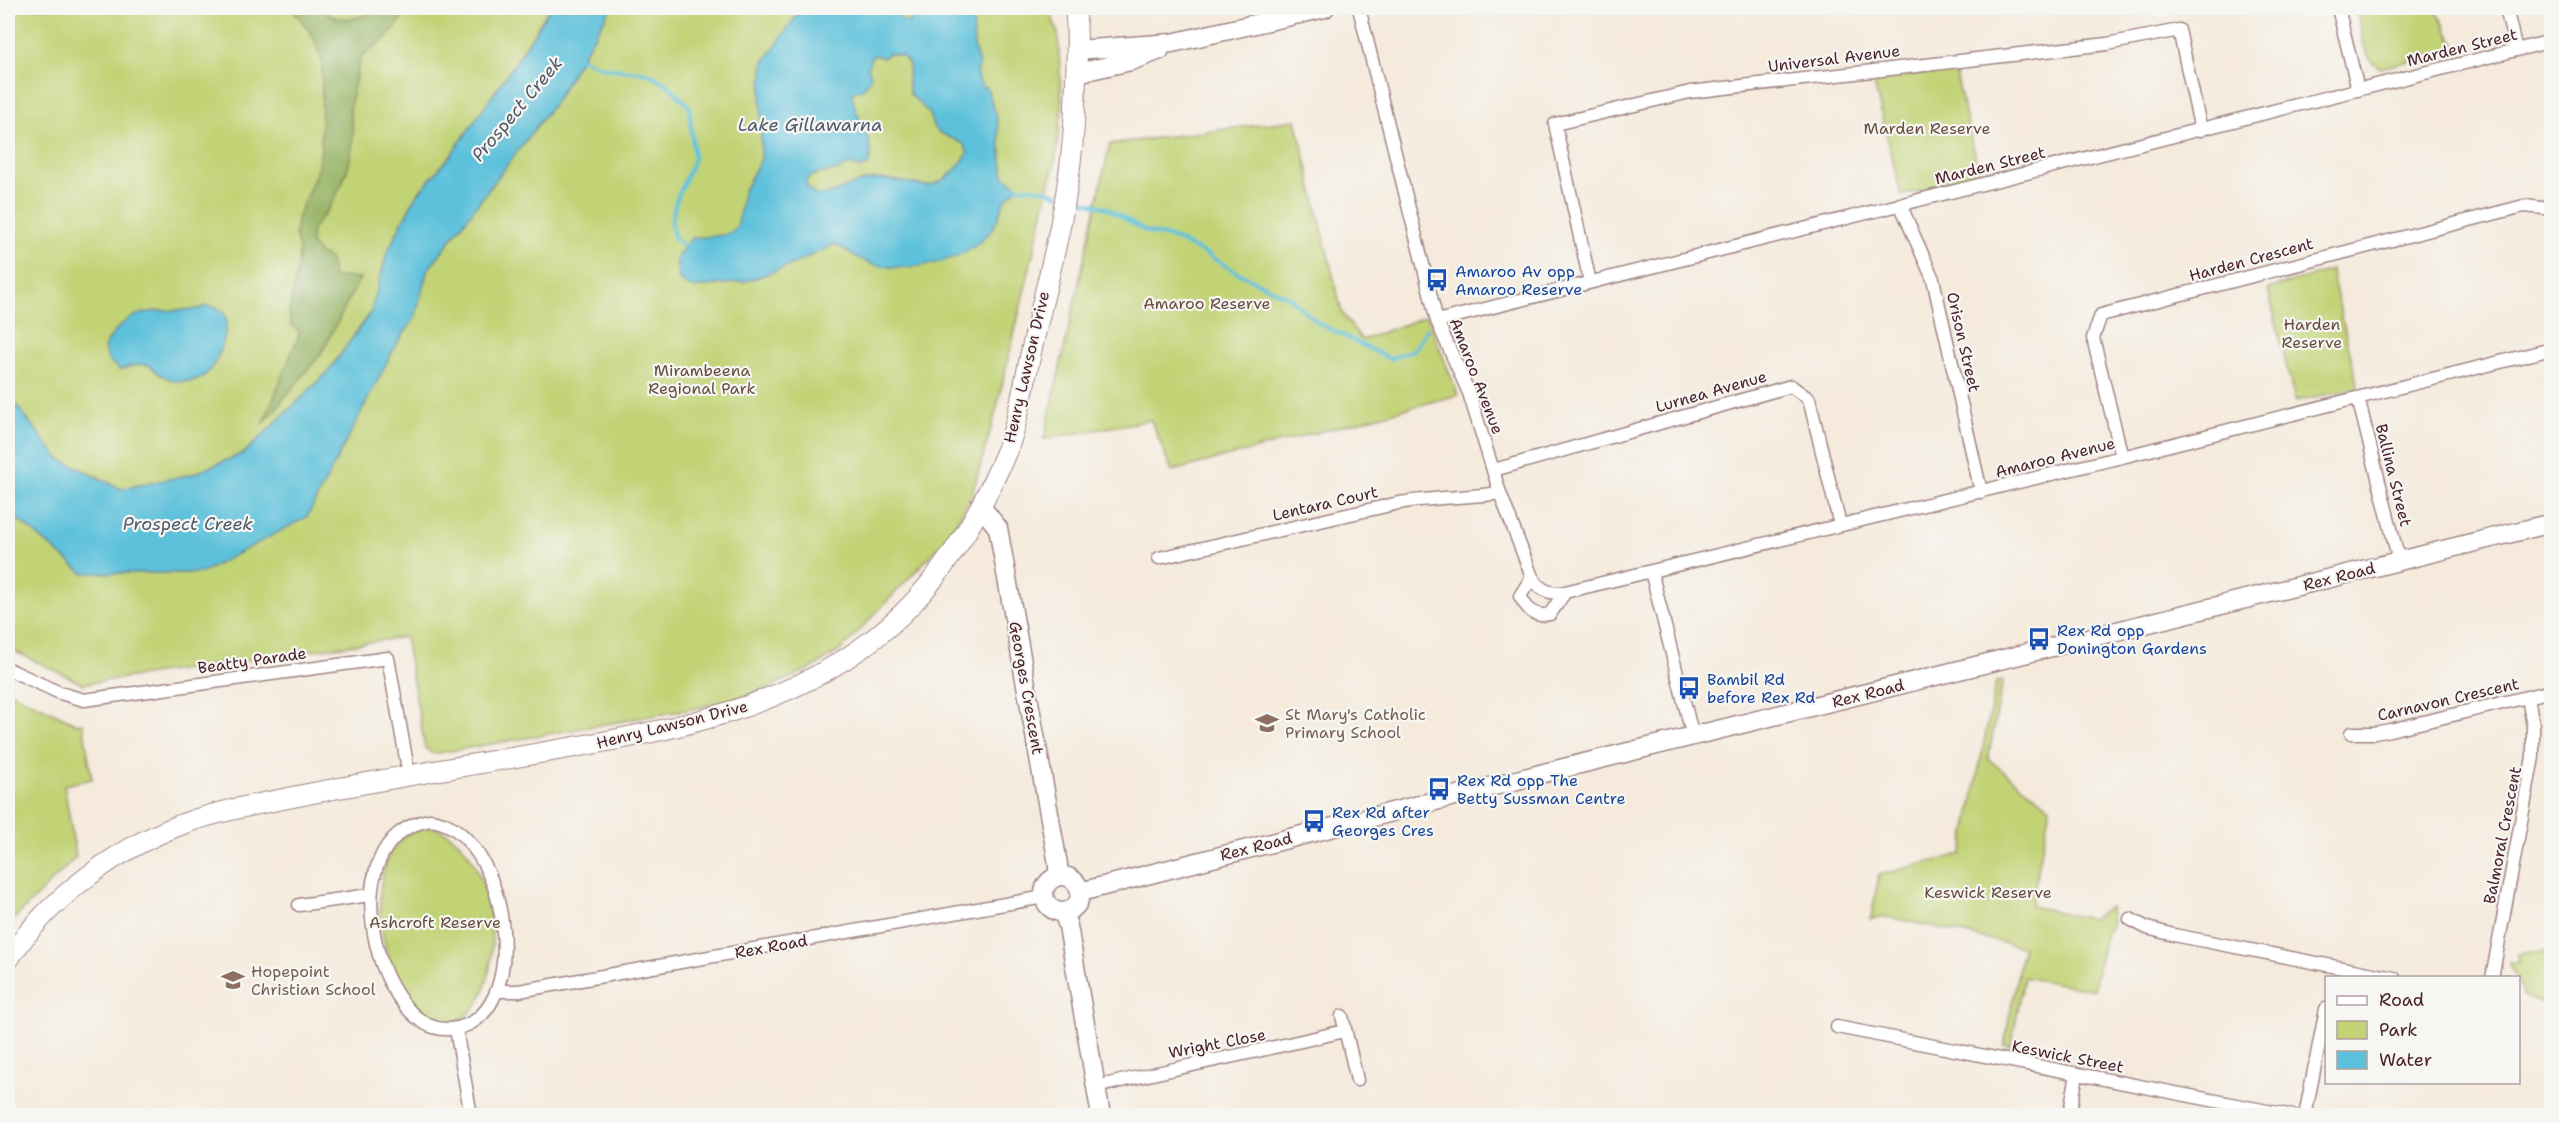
<svg xmlns="http://www.w3.org/2000/svg" width="2559" height="1123" font-family="'Shantell Sans',sans-serif">
<style>
.green{fill:#c2d376;stroke:#867950;stroke-width:1.5}
.forest{fill:#99b567;stroke:#726a49;stroke-width:1.5}
.water{fill:#5dc1db;stroke:#547083;stroke-width:1.5;fill-rule:evenodd}
.lines{fill:none;stroke-linecap:round;stroke-linejoin:round}
.stream{stroke:#5dc1db;stroke-width:4}
.street-casing{stroke:#a08484;stroke-width:15}
.secondary-casing{stroke:#a08484;stroke-width:21}
.primary-casing{stroke:#a08484;stroke-width:22}
.street{stroke:#fff;stroke-width:12}
.secondary{stroke:#fff;stroke-width:18}
.primary{stroke:#fff;stroke-width:20}
.labels{text-anchor:middle;stroke-width:4.5;stroke-linejoin:round;paint-order:stroke}
.street-label{font-size:16px;fill:#4a1f2b;stroke:#f6f6f2}
.park-label{font-size:16px;fill:#684c3e;stroke:#f6f6f2}
.transit-label{font-size:16px;fill:#164399;stroke:#f6f6f2;text-anchor:start}
.education-label{font-size:16px;fill:#785e54;stroke:#f6f6f2;text-anchor:start}
.water-label{font-size:18px;font-style:italic;fill:#515869;stroke:#f6f6f2}
</style>
<rect width="100%" height="100%" fill="#f6f6f2"/>
<filter id="ink" filterUnits="userSpaceOnUse"><feTurbulence type="fractalNoise" baseFrequency=".0167" numOctaves="2"/><feDisplacementMap in="SourceGraphic" scale="12" xChannelSelector="R" yChannelSelector="G"/><feConvolveMatrix kernelMatrix="1 2 1 2 8 2 1 2 1" color-interpolation-filters="sRGB"/></filter>
<filter id="wash" filterUnits="userSpaceOnUse"><feTurbulence type="fractalNoise" baseFrequency=".008" numOctaves="4" result="noise"/><feDisplacementMap in="SourceGraphic" scale="24" xChannelSelector="R" yChannelSelector="G"/><feGaussianBlur stdDeviation="1.35" result="paint"/><feColorMatrix in="noise" values="0 0 0 0 0 0 0 0 0 0 0 0 0 0 0 0 0 1.4 0 .05"/><feComposite in="paint" operator="in"/></filter>
<g filter="url(#wash)">
<rect width="100%" height="100%" fill="#f5eadc"/>
<path class="green" d="M8,8H550L518,59L451,155L415,197L387,253L371,312L328,372L244,453L193,474L122,489L58,458L8,395Z
M611,8H1049L1058,34L1062,106L1056,157L995,415L972,494L948,537L841,650L812,668L755,694L697,708L433,754L425,748L405,637L83,684L8,648V511L83,573L397,343L415,318L427,271L554,103Z
M2356,8H2435L2457,49L2381,68C2362,62 2361,25 2356,8Z
M1955,70L1980,178L1901,195L1873,79Z
M1296,120L1342,313L1362,340L1427,316L1458,395L1172,471L1151,420L1044,439L1110,144Z
M2331,270L2358,388L2295,401L2268,289Z
M2003,680L1988,759L2050,807L2031,906L2092,919L2110,907L2112,926L2104,938L2094,990L2024,977L2011,1046L2004,1045L2023,947L1889,917L1871,919L1879,875L1962,854L1996,682Z
M8,691L77,724L83,723L92,779L64,785L76,857L8,925Z
M426,827C503,831 514,1018 450,1021C388,1024 353,876 405,836C411,832 419,830 426,827Z
M2551,950H2552L2551,1006L2523,996C2522,981 2512,977 2509,963L2519,962L2518,954Z"/>
<path class="forest" d="M292,8H319L337,18L351,19L364,16L378,8H407C397,31 383,42 362,55C357,72 351,92 350,110C350,117 353,125 353,133C353,168 336,204 312,229L311,244L320,254L330,259L333,277L360,278L322,352L263,424L300,332L291,324L289,312L298,265L299,248L295,234L298,216L318,169L321,149L322,61L313,36Z"/>
<path class="water" d="M550,8H611L554,103L427,271L415,318L397,343L307,517L201,573H83L8,511V395L58,458L121,489L193,474L244,453L328,372L371,312L387,253L415,197L451,155L518,59Z
M802,8H896L902,20L910,23L913,8H973L974,48L979,64L976,73L982,87L987,88L997,119L1004,176L1019,187C1015,191 1008,195 1005,200C999,211 1000,220 989,233C964,263 908,273 872,264C859,260 846,250 835,244L791,265L747,281L693,288L680,281C673,259 677,254 692,238L724,235L734,231L738,224L743,192L761,159V95L764,62ZM888,53L902,56L909,64L908,82L910,94L929,113L933,126L938,132L964,144L968,153C958,169 945,183 927,186C909,184 887,177 870,180C850,183 835,196 815,195L806,185L807,179C822,168 834,176 850,164L858,168L868,166C879,143 852,114 852,93L865,87L871,76L868,67L871,57L875,55L884,58Z
M206,306C212,306 219,307 223,312C233,324 217,367 205,375C189,385 173,383 158,373C154,370 152,366 147,365C138,363 128,367 120,370L108,360L104,348C128,303 154,313 198,309Z"/>
<g class="lines">
<path class="stream" d="M577,57L605,68L648,73L667,84L689,106L694,159L676,201L671,224L675,239L688,249
M1016,187L1042,189L1059,195
M1072,198L1107,208L1147,232L1173,238L1206,254L1236,272L1290,298L1318,323L1390,359L1415,349L1427,329"/>
</g>
</g>
<g filter="url(#ink)">
<g class="lines">
<g class="street-casing">
<path id="street" d="M1359,8L1437,321L1469,393L1500,493L1532,577C1540,590 1550,595 1565,592L2122,457L2552,349
M2338,8L2358,90
M2506,8L2516,50
M1900,204L1933,279L1981,492
M1590,282L1555,124L1690,92L2107,44L2179,30L2201,130
M1437,321L2552,41
M2358,398L2399,561
M2122,457L2093,338L2101,315L2524,206L2552,209
M1494,470L1791,386L1809,399L1840,525
M1159,558L1399,503C1433,497 1466,498 1500,493
M1651,571L1693,737
M1532,577L1520,596C1527,609 1534,618 1550,614L1565,592
M8,669L60,693L84,700L388,658L409,775
M2351,733H2374L2390,730L2552,691
M430,820C509,828 538,1024 449,1029C378,1034 326,838 430,820Z
M299,905L370,895
M2130,919L2147,928L2174,935L2394,978
M2492,978L2533,757V726L2528,697
M497,991H519L1044,897
M1342,1016L1357,1080
M1837,1027L2293,1116
M456,1029L471,1116
M1096,1087C1179,1067 1262,1051 1344,1031
M2069,1116L2077,1075
M2305,1116L2326,1009"/>
</g>
<g class="secondary-casing">
<path id="secondary" d="M1077,50L1172,43L1325,8
M1077,73L1131,61L1160,50
M980,505L998,528L1058,864V876
M1044 894a18 18 0 1 1 36 0a18 18 0 1 1-36 0Z
M1080,892L1552,771L2552,523
M1063,912L1068,926L1101,1116"/>
</g>
<g class="primary-casing">
<path id="primary" d="M8,960C50,896 122,844 194,820C228,809 264,803 298,796C378,780 459,767 540,753C662,732 793,711 889,626C942,580 980,515 1007,450C1019,421 1026,372 1034,339C1045,289 1060,238 1067,187C1073,152 1075,116 1076,81C1077,56 1078,32 1075,8"/>
</g>
<use href="#street" class="street"/>
<use href="#secondary" class="secondary"/>
<use href="#primary" class="primary"/>
</g>
</g>
<defs>
<g id="bus-bare" transform="scale(1.8)"><path d="M-5-6H5V4H4V6H2V4H-2V6H-4V4H-5ZM-3.5-4V0h7V-4ZM-3.5 1.2v1.5H-2V1.2ZM2 1.2v1.5H3.5V1.2Z" fill="#1a4fb4" stroke="#f6f6f2" stroke-width="2.5" paint-order="stroke"/></g>
<g id="school-bare" transform="scale(1.8)"><path d="M0-5L7-2L0 1L-7-2ZM-4 1L0 2.5L4 1V4Q0 6-4 4Z" fill="#8d6e63" stroke="#f6f6f2" stroke-width="2.5" paint-order="stroke"/></g>
</defs>
<g fill-rule="evenodd">
<use href="#bus-bare" x="1437" y="280"/>
<use href="#bus-bare" x="2039" y="639"/>
<use href="#bus-bare" x="1689" y="688"/>
<use href="#school-bare" x="1267" y="723"/>
<use href="#bus-bare" x="1439" y="789"/>
<use href="#bus-bare" x="1314" y="821"/>
<use href="#school-bare" x="233" y="980"/>
</g>
<g class="labels">
<g class="street-label">
<text transform="translate(2462 47) rotate(-14)" y="6">Marden Street</text>
<text transform="translate(1834 58) rotate(-7)" y="6">Universal Avenue</text>
<text transform="translate(1990 165) rotate(-14)" y="6">Marden Street</text>
<text transform="translate(2251 259) rotate(-15)" y="6">Harden Crescent</text>
<text transform="translate(1964 342) rotate(77)" y="6">Orison Street</text>
<text transform="translate(1026 367) rotate(-77)" y="6">Henry Lawson Drive</text>
<text transform="translate(1477 376) rotate(69)" y="6">Amaroo Avenue</text>
<text transform="translate(1711 391) rotate(-16)" y="6">Lurnea Avenue</text>
<text transform="translate(2055 457) rotate(-14)" y="6">Amaroo Avenue</text>
<text transform="translate(2394 475) rotate(76)" y="6">Ballina Street</text>
<text transform="translate(1325 503) rotate(-13)" y="6">Lentara Court</text>
<text transform="translate(2339 576) rotate(-14)" y="6">Rex Road</text>
<text transform="translate(252 660) rotate(-8)" y="6">Beatty Parade</text>
<text transform="translate(1027 688) rotate(80)" y="6">Georges Crescent</text>
<text transform="translate(1868 693) rotate(-14)" y="6">Rex Road</text>
<text transform="translate(2448 699) rotate(-13)" y="6">Carnavon Crescent</text>
<text transform="translate(672 724) rotate(-14)" y="6">Henry Lawson Drive</text>
<text transform="translate(2502 835) rotate(-79)" y="6">Balmoral Crescent</text>
<text transform="translate(1256 846) rotate(-14)" y="6">Rex Road</text>
<text transform="translate(771 946) rotate(-10)" y="6">Rex Road</text>
<text transform="translate(1217 1043) rotate(-11)" y="6">Wright Close</text>
<text transform="translate(2068 1056) rotate(11)" y="6">Keswick Street</text>
</g>
<g class="park-label">
<text x="1927" y="134">Marden Reserve</text>
<text x="1207" y="309">Amaroo Reserve</text>
<text x="2312" y="330">Harden<tspan x="2312" dy="18">Reserve</tspan></text>
<text x="702" y="376">Mirambeena<tspan x="702" dy="18">Regional Park</tspan></text>
<text x="1988" y="898">Keswick Reserve</text>
<text x="435" y="928">Ashcroft Reserve</text>
</g>
<g class="transit-label">
<text x="1455" y="277">Amaroo Av opp<tspan x="1455" dy="18">Amaroo Reserve</tspan></text>
<text x="2057" y="636">Rex Rd opp<tspan x="2057" dy="18">Donington Gardens</tspan></text>
<text x="1707" y="685">Bambil Rd<tspan x="1707" dy="18">before Rex Rd</tspan></text>
<text x="1457" y="786">Rex Rd opp The<tspan x="1457" dy="18">Betty Sussman Centre</tspan></text>
<text x="1332" y="818">Rex Rd after<tspan x="1332" dy="18">Georges Cres</tspan></text>
</g>
<g class="education-label">
<text x="1285" y="720">St Mary's Catholic<tspan x="1285" dy="18">Primary School</tspan></text>
<text x="251" y="977">Hopepoint<tspan x="251" dy="18">Christian School</tspan></text>
</g>
<g class="water-label">
<text transform="translate(517 109) rotate(-50)" y="6">Prospect Creek</text>
<text x="810" y="131">Lake Gillawarna</text>
<text x="188" y="530">Prospect Creek</text>
</g>
</g>
<rect width="2559" height="1123" fill="none" stroke="#f6f6f2" stroke-width="30"/>
<rect x="2325" y="976" width="195" height="108" fill="#f6f6f2" stroke="#b1a0a2" stroke-width="1.5"/>
<rect x="2337" y="996" width="30" height="9" fill="#ffffff" stroke="#b1a0a2" stroke-width="1.5"/>
<text x="2379" y="1006" font-size="18" fill="#4a1f2b">Road</text>
<rect x="2337" y="1021" width="30" height="18" fill="#c2d376" stroke="#b1a0a2" stroke-width="1.5"/>
<text x="2379" y="1036" font-size="18" fill="#4a1f2b">Park</text>
<rect x="2337" y="1051" width="30" height="18" fill="#5dc1db" stroke="#b1a0a2" stroke-width="1.5"/>
<text x="2379" y="1066" font-size="18" fill="#4a1f2b">Water</text>
</svg>
